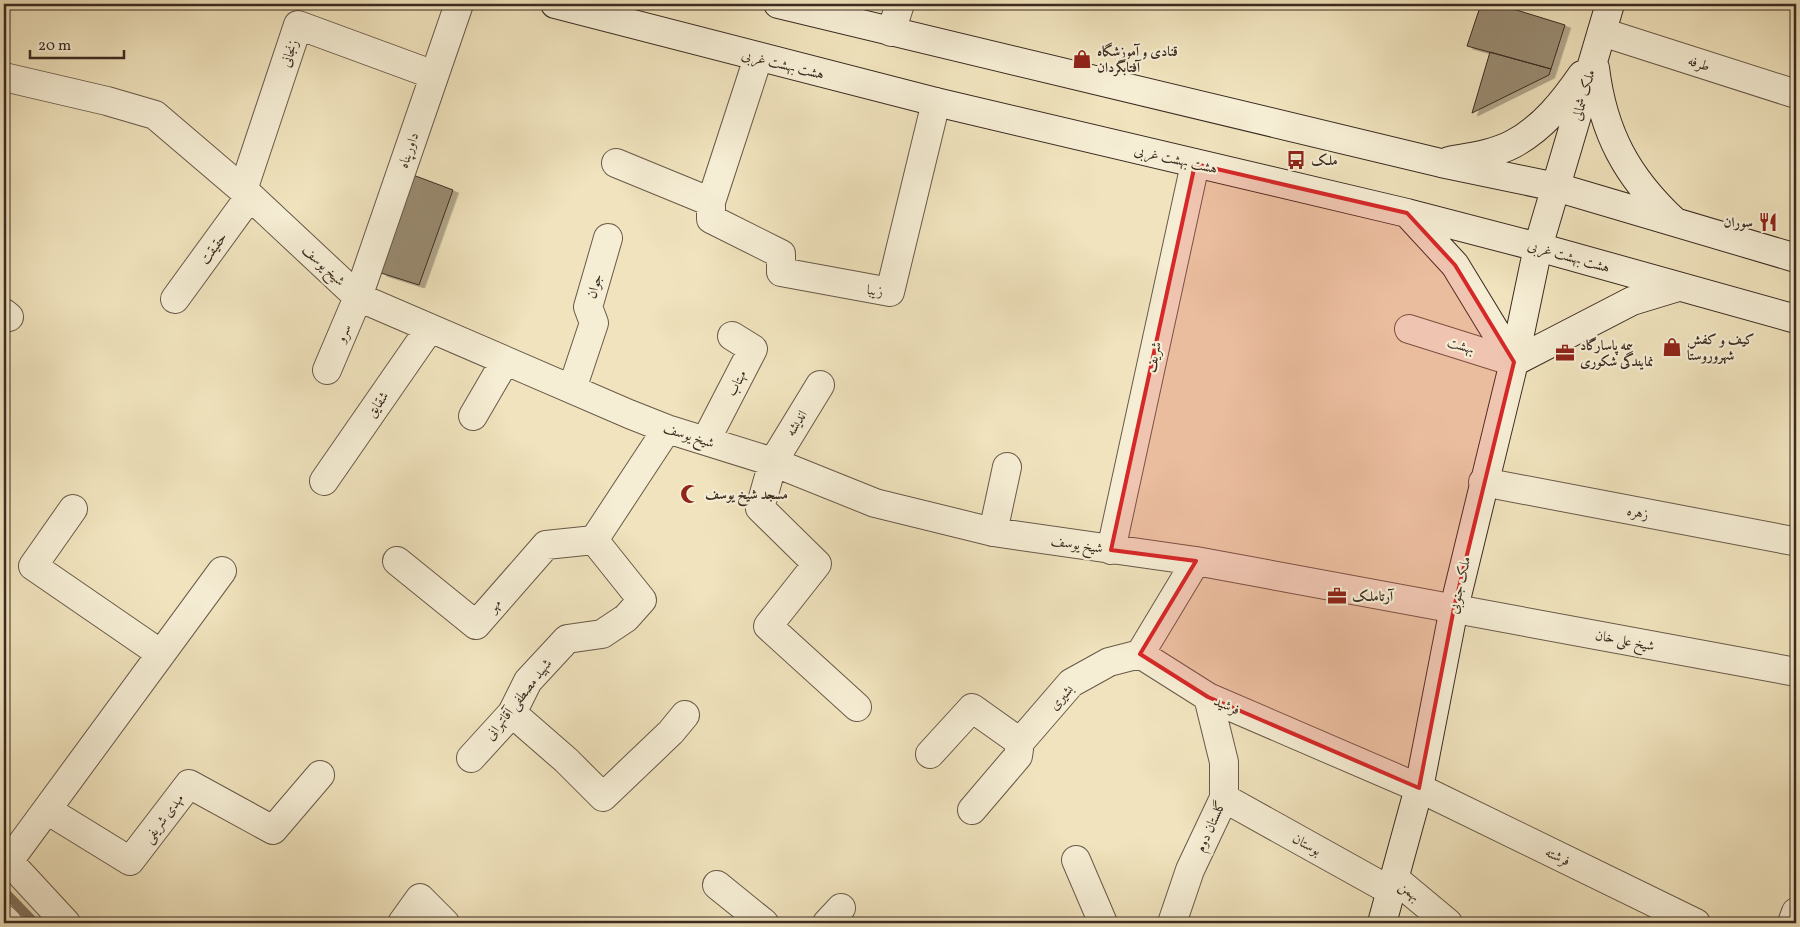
<svg xmlns="http://www.w3.org/2000/svg" width="1800" height="927" font-family="Vollkorn,Amiri,serif">
<style>
.lines{fill:none;stroke-linecap:round;stroke-linejoin:round}
.stream{stroke:#82745f;stroke-width:9}
.building{fill:#998b72;stroke:#3b2b21;filter:url(#shadow)}
.street-casing{stroke:#685948;stroke-width:30}
.secondary-casing{stroke:#3b2b21;stroke-width:30}
.street{stroke:#f5edd4;stroke-width:28}
.secondary{stroke:#f5edd4;stroke-width:28}
.marked{fill:#d62828;fill-opacity:0.2;stroke:#d62828;stroke-width:4;stroke-linejoin:round}
.labels{text-anchor:middle;stroke-width:4.5;stroke-linejoin:round;paint-order:stroke}
.poi-label{font-size:14px;font-weight:bold;fill:#3b2b21;stroke:#f5edd4;text-anchor:start}
.street-label{font-size:14px;fill:#3b2b21;stroke:#f5edd4}
</style>
<defs>
<filter id="shadow"><feDropShadow dx="5.5" dy="3" stdDeviation="0" flood-color="#0004"/></filter>
</defs>
<rect width="100%" height="100%" fill="#f0e3bd"/>
<filter id="stains"><feTurbulence type="fractalNoise" baseFrequency=".004" numOctaves="4"/><feColorMatrix values="0 0 0 0 .2 0 0 0 0 .09 0 0 0 0 .02 0 0 0 .5 -.17"/></filter>
<radialGradient id="worn" r=".72"><stop offset=".6" stop-color="#630" stop-opacity="0"/><stop offset="1" stop-color="#630" stop-opacity=".3"/></radialGradient>
<g class="lines">
<path class="stream" d="M4,891L35,923"/>
</g>
<path class="building" d="M1481,4H1497L1565,25L1551,69L1467,46Z
M1490,52L1551,69L1549,75L1472,113Z
M413,175L453,190L419,285L381,273Z"/>
<g class="lines">
<g class="street-casing">
<path id="street" d="M891,32L900,4
M1602,32L1796,94
M4,77L107,101L155,115L250,196L358,297L629,414L667,429L773,462L875,503L993,532L1196,561L1796,672
M616,163L711,202V219L781,254V272L890,292L936,102
M243,190L298,25L434,75
M711,202L758,58
M175,299L250,196
M4,313L9,317
M1409,329L1514,362
M327,370L358,297L459,4
M820,385L773,462L760,508L817,564L768,626L857,707
M572,389L594,323L588,307L608,238
M473,416L505,361
M706,440L753,349L732,336
M324,481L430,328
M1483,482L1793,541
M73,509L33,566L161,654
M993,532L1007,467
M1111,550L1195,164
M397,561L476,625L546,545L594,540
M1140,654L1208,697L1419,788L1696,923
M1140,654L1196,561
M512,713L566,760L603,797L671,732L685,715
M930,754L972,708L1020,742
M471,758L512,713L528,681L567,639L602,634L626,618L642,600L594,540L667,429
M1224,798L1391,891
M47,810L130,861L189,784L273,830L320,775
M972,810L1018,756L1020,742L1071,683L1109,662L1140,654
M4,856L66,923
M1076,860L1103,923
M9,861L222,571
M1394,878L1448,923
M717,885L764,923
M4,919L8,923
M402,923L420,898L445,923
M827,923L841,908
M1172,923L1190,870L1224,798V762L1208,697
M1792,923L1796,912"/>
</g>
<g class="secondary-casing">
<path id="secondary" d="M555,4L936,102L1407,213L1538,247L1796,319
M778,4L1441,163L1556,187L1796,258
M1595,68C1603,133 1627,177 1674,221
M1449,161C1470,157 1494,154 1513,144C1543,128 1564,101 1582,75
M1407,213L1455,265L1514,362L1632,301L1678,287
M1382,923L1419,788L1454,608L1514,362L1538,247L1610,4"/>
</g>
<use href="#street" class="street"/>
<use href="#secondary" class="secondary"/>
</g>
<path class="marked" d="M1195,164L1407,213L1455,265L1514,362L1454,608L1419,788L1208,697L1140,654L1196,561L1111,550Z"/>
<defs>
<g id="shop-bare" transform="scale(1.5)"><path d="M-5-2.5h2.3a2.7 3.5 0 0 1 5.4 0H5L5.5 6h-11ZM-1.5-2.5h3a1.5 2.3 0 0 0-3 0Z" fill="#8f2418" stroke="#f5edd4" stroke-width="2.5" paint-order="stroke"/></g>
<g id="bus-bare" transform="scale(1.5)"><path d="M-5-6H5V4H4V6H2V4H-2V6H-4V4H-5ZM-3.5-4V0h7V-4ZM-3.5 1.2v1.5H-2V1.2ZM2 1.2v1.5H3.5V1.2Z" fill="#8f2418" stroke="#f5edd4" stroke-width="2.5" paint-order="stroke"/></g>
<g id="restaurant-bare" transform="scale(1.5)"><path d="M-5-6h1v4h1v-4h1v4h1v-4h1v5L-1.5 .5V6h-2V.5L-5-1ZM5-6V6H3V1.5H1.5Q1.5-4 5-6Z" fill="#8f2418" stroke="#f5edd4" stroke-width="2.5" paint-order="stroke"/></g>
<g id="office-bare" transform="scale(1.5)"><path d="M-6-3h4V-5.5h4V-3h4V5H-6ZM-1-4.5V-3h2v-1.5ZM-6 0V1H6V0Z" fill="#8f2418" stroke="#f5edd4" stroke-width="2.5" paint-order="stroke"/></g>
<g id="mosque-bare" transform="scale(1.5)"><path d="M3.5-4.9A6 6 0 1 0 3.5 4.9A5 5 0 1 1 3.5-4.9Z" fill="#8f2418" stroke="#f5edd4" stroke-width="2.5" paint-order="stroke"/></g>
</defs>
<g fill-rule="evenodd">
<use href="#shop-bare" x="1082" y="59"/>
<use href="#bus-bare" x="1296" y="160"/>
<use href="#restaurant-bare" x="1768" y="222"/>
<use href="#shop-bare" x="1672" y="347"/>
<use href="#office-bare" x="1565" y="353"/>
<use href="#mosque-bare" x="690" y="494"/>
<use href="#office-bare" x="1337" y="596"/>
</g>
<g class="labels">
<g class="poi-label">
<text x="1097" y="56">قنادی و آموزشگاه<tspan x="1097" dy="16">آفتابگردان</tspan></text>
<text x="1311" y="165">ملک</text>
<text x="1753" y="227" text-anchor="end">سوران</text>
<text x="1687" y="344">کیف و کفش<tspan x="1687" dy="16">شهروروستا</tspan></text>
<text x="1580" y="350">بیمه پاسارگاد<tspan x="1580" dy="16">نمایندگی شکوری</tspan></text>
<text x="705" y="499">مسجد شیخ یوسف</text>
<text x="1352" y="601">آرتاملک</text>
</g>
<g class="street-label">
<text transform="translate(289 53) rotate(-71)" y="5">زنجانی</text>
<text transform="translate(1699 63) rotate(18)" y="5">طرفه</text>
<text transform="translate(783 64) rotate(14)" y="5">هشت بهشت غربی</text>
<text transform="translate(1583 95) rotate(-74)" y="5">ملک شمالی</text>
<text transform="translate(408 150) rotate(-71)" y="5">داورپناه</text>
<text transform="translate(1176 159) rotate(13)" y="5">هشت بهشت غربی</text>
<text transform="translate(213 248) rotate(-54)" y="5">حقیقت</text>
<text transform="translate(1569 256) rotate(16)" y="5">هشت بهشت غربی</text>
<text transform="translate(324 265) rotate(43)" y="5">شیخ یوسف</text>
<text transform="translate(594 286) rotate(-74)" y="5">جوان</text>
<text transform="translate(875 290) rotate(7)" y="5">زیبا</text>
<text transform="translate(343 333) rotate(-67)" y="5">سرو</text>
<text transform="translate(1461 345) rotate(17)" y="5">بهشت</text>
<text transform="translate(1153 357) rotate(-78)" y="5">شریف</text>
<text transform="translate(736 383) rotate(-63)" y="5">مهتاب</text>
<text transform="translate(377 404) rotate(-55)" y="5">شقایق</text>
<text transform="translate(796 423) rotate(-58)" y="5">اندیشه</text>
<text transform="translate(689 435) rotate(18)" y="5">شیخ یوسف</text>
<text transform="translate(1638 512) rotate(11)" y="5">زهره</text>
<text transform="translate(1077 544) rotate(9)" y="5">شیخ یوسف</text>
<text transform="translate(1459 585) rotate(-77)" y="5">ملک جنوبی</text>
<text transform="translate(494 605) rotate(-49)" y="5">مهر</text>
<text transform="translate(1625 640) rotate(11)" y="5">شیخ علی خان</text>
<text transform="translate(1061 697) rotate(-47)" y="5">بشیری</text>
<text transform="translate(518 699) rotate(-52)" y="5">شهید مصطفی آقاتهرانی</text>
<text transform="translate(1227 705) rotate(23)" y="5">فرشید</text>
<text transform="translate(163 818) rotate(-53)" y="5">مهدی شریفی</text>
<text transform="translate(1210 826) rotate(-66)" y="5">گلستان دوم</text>
<text transform="translate(1307 844) rotate(29)" y="5">بوستان</text>
<text transform="translate(1558 856) rotate(26)" y="5">فرشته</text>
<text transform="translate(1410 891) rotate(40)" y="5">بهمن</text>
</g>
</g>
<rect width="1800" height="927" fill="none" stroke="#f0e3bd" stroke-width="20"/>
<rect x="5" y="5" width="1790" height="917" fill="none" stroke="#3b2b21" stroke-width="2.5"/>
<rect x="10" y="10" width="1780" height="907" fill="none" stroke="#3b2b21"/>
<path d="M30 50v8h94v-8" fill="none" stroke="#3b2b21" stroke-width="2.5"/>
<text x="38" y="50" font-size="15" fill="#3b2b21" stroke="#f5edd4" stroke-width="4" paint-order="stroke">20 m</text>
<rect width="100%" height="100%" filter="url(#stains)"/>
<rect width="100%" height="100%" fill="url(#worn)"/>
</svg>
